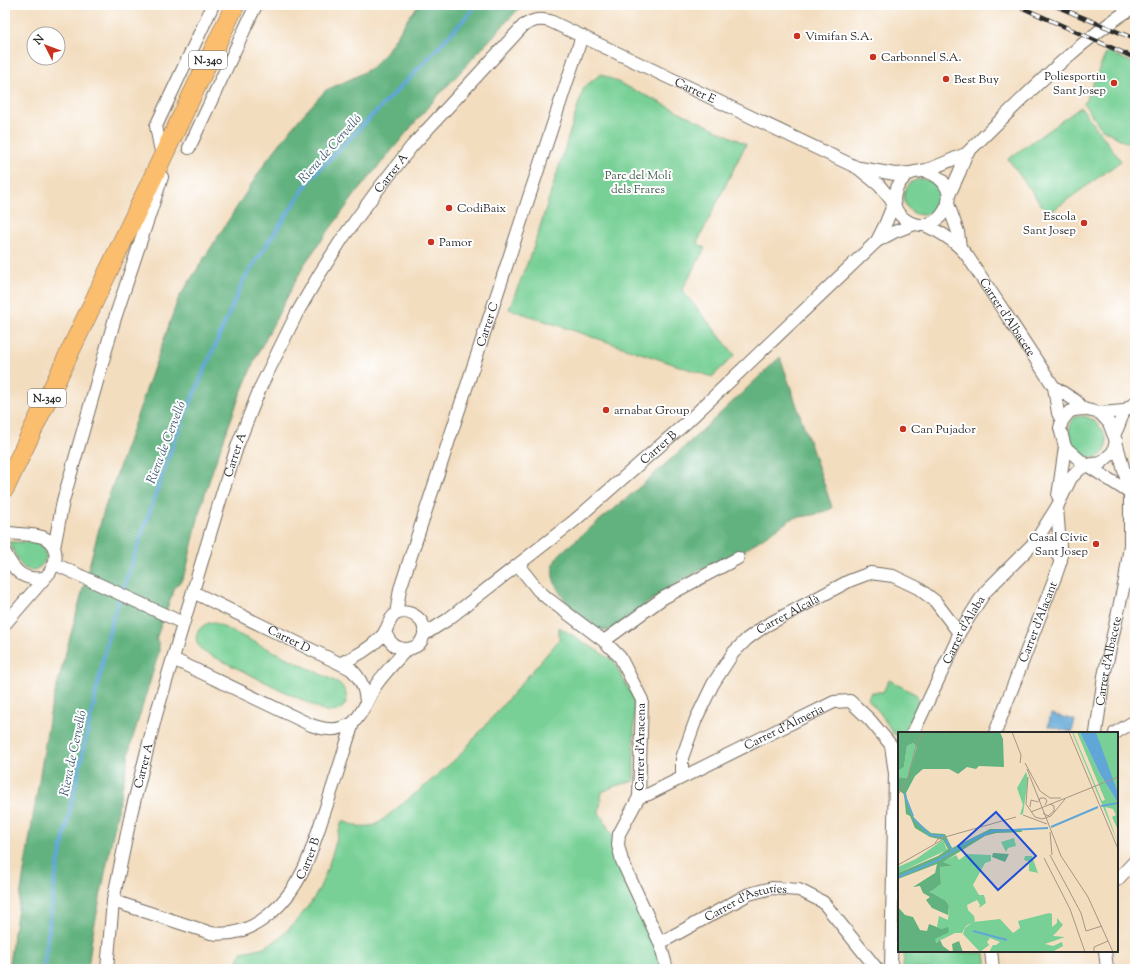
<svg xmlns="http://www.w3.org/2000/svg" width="1140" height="974" font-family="'Sorts Mill Goudy',serif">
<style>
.green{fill:#78d096;stroke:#527e60}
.forest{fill:#62b27f;stroke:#466e55}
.water{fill:#60a7d7;stroke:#466981}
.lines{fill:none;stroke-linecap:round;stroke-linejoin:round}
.stream{stroke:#60a7d7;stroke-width:4}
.street-casing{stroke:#71695f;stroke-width:14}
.primary-casing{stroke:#71695f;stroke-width:20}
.street{stroke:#fff;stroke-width:12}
.primary{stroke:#fbbd6e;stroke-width:19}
.rail-casing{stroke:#2b2b2b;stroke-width:4.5}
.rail{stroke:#fff;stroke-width:3;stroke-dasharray:9;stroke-linecap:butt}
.poi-dot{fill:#c8321e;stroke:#fff;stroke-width:1.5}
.labels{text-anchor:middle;stroke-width:4;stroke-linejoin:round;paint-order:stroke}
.shield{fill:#fff;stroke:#6b6b6b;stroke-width:1}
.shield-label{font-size:11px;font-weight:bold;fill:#2b2b2b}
.poi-label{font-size:12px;fill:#2b2b2b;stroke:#fff;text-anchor:start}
.street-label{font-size:12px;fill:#2b2b2b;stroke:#fff}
.park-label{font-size:12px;fill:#425d4b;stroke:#fff}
.water-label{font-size:13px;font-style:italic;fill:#405d70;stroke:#fff}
.inset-river{fill:none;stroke:#60a7d7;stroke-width:2}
.inset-road{fill:none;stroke:#a39684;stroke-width:1}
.view{fill:#1d4ed8;fill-opacity:0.15;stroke:#1d4ed8;stroke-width:2}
.inset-edge{fill:none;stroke:#2b2b2b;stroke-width:2}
</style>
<rect width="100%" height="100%" fill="#fff"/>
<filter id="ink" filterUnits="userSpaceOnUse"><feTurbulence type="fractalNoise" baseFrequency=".025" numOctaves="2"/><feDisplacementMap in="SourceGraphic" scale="8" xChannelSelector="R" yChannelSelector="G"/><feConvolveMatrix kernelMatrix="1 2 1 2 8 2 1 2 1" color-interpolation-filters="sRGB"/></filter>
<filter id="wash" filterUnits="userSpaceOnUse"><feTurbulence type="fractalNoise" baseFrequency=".012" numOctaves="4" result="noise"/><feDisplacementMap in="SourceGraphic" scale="16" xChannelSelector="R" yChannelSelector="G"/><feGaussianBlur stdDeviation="0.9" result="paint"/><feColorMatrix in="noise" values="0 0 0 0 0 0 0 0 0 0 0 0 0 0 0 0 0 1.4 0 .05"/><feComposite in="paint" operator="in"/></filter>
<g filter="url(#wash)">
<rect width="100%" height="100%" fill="#f3ddbf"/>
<path class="green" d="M1107,51L1135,64V148L1101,128L1084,104Z
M601,74L746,144L697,243L705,248L682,290L735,355L712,377L509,309L533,249L584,87Z
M1081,107L1121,161L1048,214L1008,159Z
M904 197a18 18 0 1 1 36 0a18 18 0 1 1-36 0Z
M1085,416C1095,420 1102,427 1106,438C1107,443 1107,448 1104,452C1087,472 1057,437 1075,417Z
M9,542H36C60,554 35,581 21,565C16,558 13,549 9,542Z
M213,622L339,683C355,698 343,718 322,710L204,652C190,641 196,625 213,622Z
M559,627L614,661L634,700V781L615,786L602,792L599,812L612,835L655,941L661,969H234L242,952C253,950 264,948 274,942C287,933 311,905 318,891C329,869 335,844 342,821L361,827L376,825L426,785L459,756L559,640Z
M889,680L917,695L918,705L904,733H899L898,736L894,734L880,713L868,699L871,692H883Z
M904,951L985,953L987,969H903Z"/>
<path class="forest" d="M419,5H522L427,108L357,192L305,263L256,357L240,395L213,469L200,510L186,571L181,581L175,587L156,639L159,644V652L131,744L92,938L88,969H8L51,708L104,510L178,299L267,160L300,118L326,90L355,77L371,68L385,54L409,17Z
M780,357L832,507L831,509L813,515L793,518L731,559L705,568L670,587L609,631C605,630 601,630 597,628C578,617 541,583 556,559C560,552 569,546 576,540C590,528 605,516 620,504C675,457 728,406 780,357Z"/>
<path class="water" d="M1051,714L1075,720L1072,732L1048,726Z"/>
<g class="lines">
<path class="stream" d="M44,969L55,879L112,620L176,436L244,279L311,178L422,65L477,5"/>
</g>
</g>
<g filter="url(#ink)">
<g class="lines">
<g class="street-casing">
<g id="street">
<path d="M189,148L256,5"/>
<path d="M162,157L156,126L213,5"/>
<path d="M860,168L895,174L910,173"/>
<path d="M925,171C975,186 935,248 901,216C888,204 895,183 909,174C914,171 920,172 926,170C940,166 952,159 966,154C1020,102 1071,46 1135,6"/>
<path d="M949,195L960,171L966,154"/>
<path d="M948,204L958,232L960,247"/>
<path id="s1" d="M924,225C941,232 957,242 968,257L1054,387L1058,413L1062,421"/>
<path d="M877,241L885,225L894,203"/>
<path d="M1054,387L1076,401L1083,409"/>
<path d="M1100,413L1124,411L1135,403"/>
<path d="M1114,435L1118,427L1124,411"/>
<path d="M1058,496L1065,447"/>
<path d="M5,532C21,537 50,529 55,551C57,560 54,565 50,572L5,624"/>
<path d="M1035,542L1053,548L1060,559"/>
<path d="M54,548L63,501L115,318L162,177"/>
<path d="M5,553C14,571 23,581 44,578"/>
<path d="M55,564L183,623"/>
<path d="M518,565L538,590L547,598L604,641L620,657L642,700L639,797L619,834L618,845L622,861L660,943L667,969"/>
<path id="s2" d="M193,592L351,669C361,679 365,688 366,702"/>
<path id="s3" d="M396,614L400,589L582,36"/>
<path id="s4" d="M425,634L447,620L574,521L687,422L877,241L894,232L915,224"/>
<path d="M604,641L663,598L738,558"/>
<path d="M173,659L311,725C329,731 337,731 353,723"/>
<path d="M341,663C355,657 368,650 379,639C381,637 384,634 385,632C389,625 389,618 396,614C404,610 413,613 419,619C428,627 425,644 412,648C399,652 389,644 385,631"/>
<path id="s5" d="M913,733L956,642L959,633L985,592L1035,542L1057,507L1071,478L1080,469L1087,465L1101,463L1113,452L1116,441"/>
<path id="s6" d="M995,733L1057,572L1061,560L1057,507"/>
<path id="s7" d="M1096,733L1104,676L1125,580L1130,545V493L1116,441L1109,423L1100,413L1083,409L1074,410L1069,412L1062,421L1060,428L1065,447L1082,462L1130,493"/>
<path d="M1115,733L1135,721"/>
<path id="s8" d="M682,777V758L696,719L713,684L733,653L747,639L765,626L849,581L870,573L893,576L918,588L935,601L959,633"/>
<path id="s9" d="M639,797L649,794L834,702L850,701L870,720L891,745L895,774"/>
<path d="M1117,880L1135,861"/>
<path id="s10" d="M113,901L211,933C255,940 291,900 307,862C313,847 318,831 323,816C334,785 343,754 353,723C364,712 368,698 376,685C385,672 396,661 407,649"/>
<path id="s11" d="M660,943L749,894L772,888L799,890L823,902L877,969"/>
<path d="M991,951L993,969"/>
<path d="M1105,951L1107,969"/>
<path id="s12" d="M107,969L113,901L131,814L156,715L222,494L238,444L261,386L297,313L319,275L342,239L376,192L412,146L523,26C533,20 539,18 550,21L858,168L879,185L894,203"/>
<path d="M891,969L895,774L898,767"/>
</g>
</g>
<g class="primary-casing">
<path id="primary" d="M5,488L235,5"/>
</g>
<use href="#street" class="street"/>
<use href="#primary" class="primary"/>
<g class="rail-casing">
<path id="rail" d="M1016,5L1135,58
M1053,5L1135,39"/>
</g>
<use href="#rail" class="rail"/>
</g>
</g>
<g class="poi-dot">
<circle cx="797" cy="36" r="4"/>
<circle cx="873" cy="57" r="4"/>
<circle cx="946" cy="79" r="4"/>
<circle cx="1114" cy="83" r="4"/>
<circle cx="449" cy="208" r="4"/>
<circle cx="1084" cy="223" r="4"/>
<circle cx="431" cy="242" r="4"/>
<circle cx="606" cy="410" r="4"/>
<circle cx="903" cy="429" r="4"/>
<circle cx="1096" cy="544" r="4"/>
</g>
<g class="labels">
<g class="shield">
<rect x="189" y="51" width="38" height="18" rx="3"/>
<rect x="28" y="389" width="38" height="18" rx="3"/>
</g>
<g class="shield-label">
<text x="208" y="64">N-340</text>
<text x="47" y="402">N-340</text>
</g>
<g class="poi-label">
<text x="805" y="40">Vimifan S.A.</text>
<text x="881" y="61">Carbonnel S.A.</text>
<text x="1106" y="80" text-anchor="end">Poliesportiu<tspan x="1106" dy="14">Sant Josep</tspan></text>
<text x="954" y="83">Best Buy</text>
<text x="457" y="212">CodiBaix</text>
<text x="1076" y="220" text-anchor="end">Escola<tspan x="1076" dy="14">Sant Josep</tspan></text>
<text x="439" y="246">Pamor</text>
<text x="614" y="414">arnabat Group</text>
<text x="911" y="433">Can Pujador</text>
<text x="1088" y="541" text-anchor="end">Casal Cívic<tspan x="1088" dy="14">Sant Josep</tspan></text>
</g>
<g class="street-label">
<text dy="4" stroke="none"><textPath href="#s12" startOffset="1242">Carrer E</textPath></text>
<text dy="4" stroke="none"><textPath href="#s12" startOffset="855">Carrer A</textPath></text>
<text dy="4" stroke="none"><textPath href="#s1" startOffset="127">Carrer d'Albacete</textPath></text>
<text dy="4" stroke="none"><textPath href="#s3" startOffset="304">Carrer C</textPath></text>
<text dy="4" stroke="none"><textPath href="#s4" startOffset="299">Carrer B</textPath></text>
<text dy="4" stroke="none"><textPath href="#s12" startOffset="531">Carrer A</textPath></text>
<text dy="4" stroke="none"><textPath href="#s8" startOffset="204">Carrer Alcalà</textPath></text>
<text dy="4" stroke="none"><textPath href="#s6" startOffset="119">Carrer d'Alacant</textPath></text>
<text dy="4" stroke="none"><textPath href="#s5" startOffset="115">Carrer d'Àlaba</textPath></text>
<text dy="4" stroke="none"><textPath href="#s2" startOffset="107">Carrer D</textPath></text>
<text dy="4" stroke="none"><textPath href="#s7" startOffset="73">Carrer d'Albacete</textPath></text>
<text dy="4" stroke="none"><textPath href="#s9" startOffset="161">Carrer d'Almeria</textPath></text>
<text transform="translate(640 747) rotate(-89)" y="4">Carrer d'Aracena</text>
<text dy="4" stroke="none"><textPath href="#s12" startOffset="207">Carrer A</textPath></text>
<text dy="4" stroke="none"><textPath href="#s10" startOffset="235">Carrer B</textPath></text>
<text dy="4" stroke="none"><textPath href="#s11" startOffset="96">Carrer d'Asturies</textPath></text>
</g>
<g class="park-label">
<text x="638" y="179">Parc del Molí<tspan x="638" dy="14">dels Frares</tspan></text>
</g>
<g class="water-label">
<text transform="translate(329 148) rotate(-48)" y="5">Riera de Cervelló</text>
<text transform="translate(165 442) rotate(-69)" y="5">Riera de Cervelló</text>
<text transform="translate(72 753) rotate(-78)" y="5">Riera de Cervelló</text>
</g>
</g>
<g transform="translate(898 732)">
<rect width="220" height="220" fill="#f3ddbf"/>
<path d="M174,0H175L204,69L207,68L179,0H182L202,42L220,71V98L214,85L218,83L215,77L207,75L220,111ZM198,0H220V61L212,45ZM15,11L19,15L10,46L0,45V39L6,35L9,14ZM128,40L130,47L125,82L122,83L125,73L119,56ZM116,106L118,114L110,116L108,120L103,110ZM45,108L49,118L0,141V135L18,127ZM69,122L93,123V129L87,131L75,153L81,163H86L88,171L81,176L82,173L79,168L69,173L70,178L76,184L77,189L68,194L64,201H57L37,211V207L44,197L39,195L41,184L50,188L51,174L48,169L34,163L33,159L43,152L42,135L55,134L44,130L58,123L61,128ZM127,124H134L140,141L131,139V132L133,130L126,128ZM151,181L154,182V195L159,191V186L165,193L155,204L167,205L147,212L155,214L164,210L165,214L154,220H91L95,213H98L102,210L92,206L89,210L91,213L82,220L65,202L67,196L75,190L102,187L115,201L122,196L120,189Z" fill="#78d096"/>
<path d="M0,0H102L105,7L106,35L81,34L78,37L69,35L60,42L51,37H25L17,44L8,61L10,73L17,88L33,101L47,102L54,116L92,97H123L124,100L98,101L87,104L45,130L55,134L42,135L43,152L32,160L48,169L51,174L50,183L34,176L28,168L32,165L25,161L22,154L15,155L37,141L39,132L0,147V141L40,124L50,117L45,108L32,105L17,96L12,84L8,82L6,62L0,58V45L9,46L19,15L15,11L9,14L6,35L0,39ZM95,121H96L111,122L107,130L94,125ZM0,175L7,183L15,185L22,198L29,199L31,192L44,197L50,195L51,200L37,207L38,211L42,208L45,214L53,220H0ZM61,209L65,220H55L54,212Z" fill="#62b27f"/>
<path d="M182,0H198L220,61V71L202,42Z" fill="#60a7d7"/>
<path class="inset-river" d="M6,61L15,84M203,74L220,71M15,86L32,103L46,104M153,95L200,75M47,107L55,119M0,145L40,128L77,106L95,99L150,96M75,199L109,208"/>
<path class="inset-road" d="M114,0L123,23L122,31M171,0L220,117M127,31L142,59L152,66H163M129,37L163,124L190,165L215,220M130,45L128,72L137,85L144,87L153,84L167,67M0,63L10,45L18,14L26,0M141,70L142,66H147L149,69L147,73M132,75L133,68L140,70M133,80L220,45M145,81L150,84L156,79V74L152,72M125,83L149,92M152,100L154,123M37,111L40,107L118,85M152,123L183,181L188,199L204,194M146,126L172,177L187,220M0,133L44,108M196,220V215L210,209"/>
<path class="view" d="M98,80L138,124L100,158L60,114Z"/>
<rect width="220" height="220" class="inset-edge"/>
</g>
<rect width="1140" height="974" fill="none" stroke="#fff" stroke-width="20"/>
<g transform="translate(46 46) rotate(312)"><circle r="19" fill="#ffffff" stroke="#aaaaaa"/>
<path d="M0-3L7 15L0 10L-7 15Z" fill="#c8321e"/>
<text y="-6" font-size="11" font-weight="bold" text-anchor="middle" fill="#2b2b2b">N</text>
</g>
</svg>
